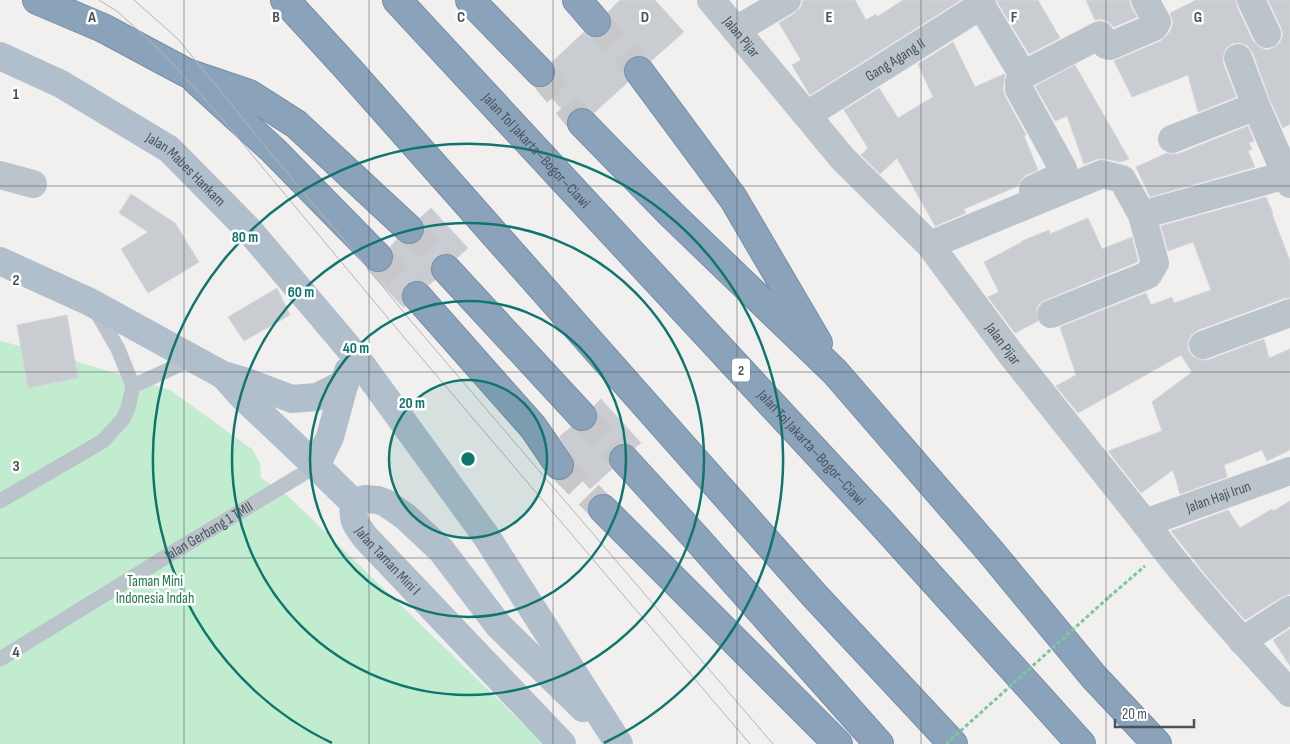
<svg xmlns="http://www.w3.org/2000/svg" width="1290" height="744" font-family="'Sofia Sans Condensed',sans-serif">
<style>
.green{fill:#c1ecd0}
.building{fill:#c9ccd1;stroke:#d4d6da}
.lines{fill:none;stroke-linecap:round;stroke-linejoin:round}
.highway-tunnel{stroke:#c8c8ca;stroke-width:28;stroke-dasharray:28 14;stroke-linecap:butt}
.highway-casing{stroke:#768ea6;stroke-width:30}
.path{stroke:#7bc7a0;stroke-width:3;stroke-dasharray:4 2.5;stroke-linecap:butt}
.lane{stroke:#bcc4cb;stroke-width:15}
.street{stroke:#bcc4cb;stroke-width:28}
.primary{stroke:#b1bfcc;stroke-width:28}
.highway{stroke:#8ba3ba;stroke-width:28}
.tram{stroke:#b2b5b9;stroke-width:1}
.path-bridge{stroke:#7bc7a0;stroke-width:3;stroke-dasharray:4 2.5;stroke-linecap:butt}
.grid{fill:none;stroke:#49535b;stroke-width:1;stroke-opacity:0.55}
.ring{fill:none;stroke:#0f766e;stroke-width:2.5}
.labels{text-anchor:middle;stroke-width:5;stroke-linejoin:round;paint-order:stroke}
.shield{fill:#fff;stroke:#80878c;stroke-width:1}
.shield-label{font-size:14px;font-weight:bold;fill:#49535b}
.street-label{font-size:15px;fill:#49535b;stroke:#fff}
.park-label{font-size:15px;fill:#1e7848;stroke:#fff}
.grid-label{font-size:16px;text-anchor:middle;font-weight:bold;fill:#49535b;stroke:#fff;stroke-width:5;stroke-linejoin:round;paint-order:stroke}
.centre{fill:#0f766e;stroke:#fff;stroke-width:2.5}
.ring-label{font-size:15px;text-anchor:middle;font-weight:bold;fill:#0f766e;stroke:#fff;stroke-width:5;stroke-linejoin:round;paint-order:stroke}
</style>
<rect width="100%" height="100%" fill="#f2efef"/>
<path class="green" d="M0,341L52,354L170,390L253,450L260,464L261,478L288,496L544,744H0Z"/>
<path class="building" d="M620,0H655L684,32L651,61L645,57L638,55L629,59L625,65L623,72L628,82L594,113L587,108H579L571,112L568,116L542,87L550,84L555,77V69L552,62L584,32L590,37H598L607,33L611,27V20L608,12Z
M803,0H855L866,20L876,14L877,17L903,0H961L810,95L792,65L801,60L779,23L795,13L801,7Z
M996,0H1038L1060,38L1029,54Z
M1086,0H1129L1131,7L1137,17L1114,27L1107,21L1101,19L1095,20Z
M1196,0H1236L1237,7L1253,41L1259,47L1266,50L1273,48L1280,43L1283,35L1281,27L1268,0H1290V124L1283,128L1270,100L1253,53L1248,46L1241,43H1233L1226,48L1223,56V63L1236,97L1198,112L1188,75L1132,97L1114,61L1161,41L1167,35L1171,30L1173,22L1170,13Z
M953,42L975,87L1004,74L1005,75L1003,89L1005,96L1026,135L1024,136L1038,170L1026,175L1021,180L1018,186L964,209L966,213L935,226L897,158L880,174L861,155L868,148L844,110L879,88L898,118L933,97L918,64Z
M1075,65L1129,159L1120,162L1106,159H1097L1084,164L1067,116L1055,121L1035,86Z
M1248,126L1254,141L1249,143L1252,149L1248,151L1255,167L1150,197L1136,167L1167,153L1170,154H1178Z
M131,194L175,223L199,262L148,293L121,249L148,232L119,213Z
M1266,197L1273,213L1272,214L1290,261V298H1285L1198,330L1191,335L1188,342V350L1193,357L1201,360H1208L1264,339L1269,358L1290,349V450L1267,461L1262,450L1224,465L1227,477L1180,494L1173,470L1141,493L1108,451L1162,431L1152,402L1192,372L1181,355L1078,413L1056,386L1076,375L1060,327L1146,293L1151,305L1172,297L1174,303L1211,290L1193,242L1168,251L1161,226Z
M431,208L468,248L457,258L451,254H443L435,258L431,265V272L435,280L429,285L421,281H414L406,285L402,292V300L405,306L404,308L366,268L374,272H382L389,268L393,262V254L390,247L397,239L406,244H413L420,240L424,232V225L420,218Z
M1088,218L1102,249L1132,237L1138,261L1137,262L1045,300L1038,305L1036,311L1038,321L1015,333L988,297L999,292L984,262L1022,242V241L1049,230L1050,234Z
M277,288L290,315L244,341L228,317Z
M67,315L78,378L28,388L17,325Z
M601,399L641,443L635,448L628,444H620L614,447L609,455V463L612,469L590,489L573,471L574,463L572,457L559,437L571,427L578,431H585L592,428L597,420V413L594,406Z
M1290,501V594L1282,597L1245,620L1209,579L1171,531L1228,510L1240,528L1272,509L1273,511Z
M1290,629V666L1273,640Z"/>
<g class="lines">
<path class="highway-tunnel" d="M596,22L639,71
M540,72L582,123
M409,229L446,269
M378,257L417,296
M582,416L624,459
M559,465L603,509"/>
<g class="highway-casing">
<g id="highway">
<path d="M37,0L103,28L187,73L249,94L296,124L409,229"/>
<path d="M285,0L350,71L814,595L953,744"/>
<path id="s7" d="M397,0L879,520L1081,744"/>
<path d="M470,0L540,72"/>
<path d="M577,0L596,22"/>
<path d="M639,71L733,198L818,343"/>
<path d="M196,80L273,150L378,257"/>
<path d="M582,123L671,214L835,372L990,551L1094,677L1157,744"/>
<path d="M446,269L582,416"/>
<path d="M417,296L533,427L559,465"/>
<path d="M624,459L696,538L879,744"/>
<path d="M603,509L838,744"/>
</g>
</g>
<path class="path" d="M1109,597L1145,566"/>
<g class="lane">
<path d="M133,386L192,359"/>
<path d="M0,501L103,441L123,419L128,408L133,386L118,349L95,309"/>
<path id="s1" d="M0,659L180,548L316,466"/>
</g>
<g class="street">
<path id="s2" d="M711,0L843,159L930,245L1010,353L1145,523C1189,583 1240,638 1290,693"/>
<path d="M978,0L1023,75L1019,82V89L1063,169L1059,177L1033,189"/>
<path d="M1251,0L1267,34"/>
<path d="M736,30L787,0"/>
<path d="M1238,58L1256,106L1290,184"/>
<path d="M1023,75L1100,35L1106,45L1110,46L1154,27L1157,22L1145,0"/>
<path id="s3" d="M807,115L982,5"/>
<path d="M1172,139L1256,106"/>
<path d="M0,175L33,184"/>
<path d="M1142,215L1286,175"/>
<path d="M930,245L1102,174L1122,179L1142,215L1155,263L1148,275L1051,314"/>
<path d="M1203,345L1290,313"/>
<path id="s4" d="M1145,523L1290,471"/>
<path d="M1242,641L1290,610"/>
</g>
<g class="primary">
<path id="s5" d="M0,56L61,84L169,149L249,230L353,353L486,536L619,744"/>
<path d="M0,261L90,302L223,375L247,382L292,399L317,397L345,383"/>
<path d="M225,377L241,395L316,466L354,503"/>
<path d="M316,466L330,437L348,371"/>
<path d="M354,503L365,499L378,500L386,503L406,517L441,550L499,626L583,708"/>
<path id="s6" d="M354,503C352,521 355,523 365,537L562,744"/>
</g>
<use href="#highway" class="highway"/>
<path class="tram" d="M99,0L118,12L162,52L219,115L397,329L750,744
M134,0L178,39L292,179L357,255L410,320L773,744"/>
<path class="path-bridge" d="M946,744L1109,597"/>
</g>
<path class="grid" d="M184,0V744M369,0V744M553,0V744M737,0V744M921,0V744M1106,0V744M0,186H1290M0,372H1290M0,558H1290"/>
<circle cx="468" cy="459" r="79" fill="#0f766e" fill-opacity=".12"/>
<g class="ring">
<circle cx="468" cy="459" r="79"/>
<circle cx="468" cy="459" r="158"/>
<circle cx="468" cy="459" r="236"/>
<path d="M332 743A315 315 0 1 1 604 743"/>
</g>
<g class="labels">
<rect class="shield" x="732" y="358.5" width="18" height="23" rx="4"/>
<g class="shield-label">
<text x="741" y="375">2</text>
</g>
<g class="street-label">
<text dy="5" stroke="none"><textPath href="#s2" startOffset="48">Jalan Pijar</textPath></text>
<text dy="5" stroke="none"><textPath href="#s3" startOffset="104">Gang Agang II</textPath></text>
<text dy="5" stroke="none"><textPath href="#s7" startOffset="205">Jalan Tol Jakarta–Bogor–Ciawi</textPath></text>
<text dy="5" stroke="none"><textPath href="#s5" startOffset="219">Jalan Mabes Hankam</textPath></text>
<text dy="5" stroke="none"><textPath href="#s2" startOffset="452">Jalan Pijar</textPath></text>
<text dy="5" stroke="none"><textPath href="#s7" startOffset="610">Jalan Tol Jakarta–Bogor–Ciawi</textPath></text>
<text dy="5" stroke="none"><textPath href="#s4" startOffset="78">Jalan Haji Irun</textPath></text>
<text dy="5" stroke="none"><textPath href="#s1" startOffset="245">Jalan Gerbang 1 TMII</textPath></text>
<text dy="5" stroke="none"><textPath href="#s6" startOffset="70">Jalan Taman Mini I</textPath></text>
</g>
<g class="park-label">
<text x="155" y="586">Taman Mini<tspan x="155" dy="17">Indonesia Indah</tspan></text>
</g>
</g>
<g class="grid-label">
<text x="92" y="22">A</text>
<text x="276" y="22">B</text>
<text x="461" y="22">C</text>
<text x="645" y="22">D</text>
<text x="829" y="22">E</text>
<text x="1014" y="22">F</text>
<text x="1198" y="22">G</text>
<text x="16" y="99">1</text>
<text x="16" y="285">2</text>
<text x="16" y="471">3</text>
<text x="16" y="657">4</text>
</g>
<circle cx="468" cy="459" r="8" class="centre"/>
<g class="ring-label">
<text x="245" y="242">80 m</text>
<text x="301" y="297">60 m</text>
<text x="356" y="353">40 m</text>
<text x="412" y="408">20 m</text>
</g>
<path d="M1115 719v8h79v-8" fill="none" stroke="#49535b" stroke-width="2.5"/>
<text x="1122" y="719" font-size="15" fill="#49535b" stroke="#ffffff" stroke-width="4" paint-order="stroke">20 m</text>
</svg>
